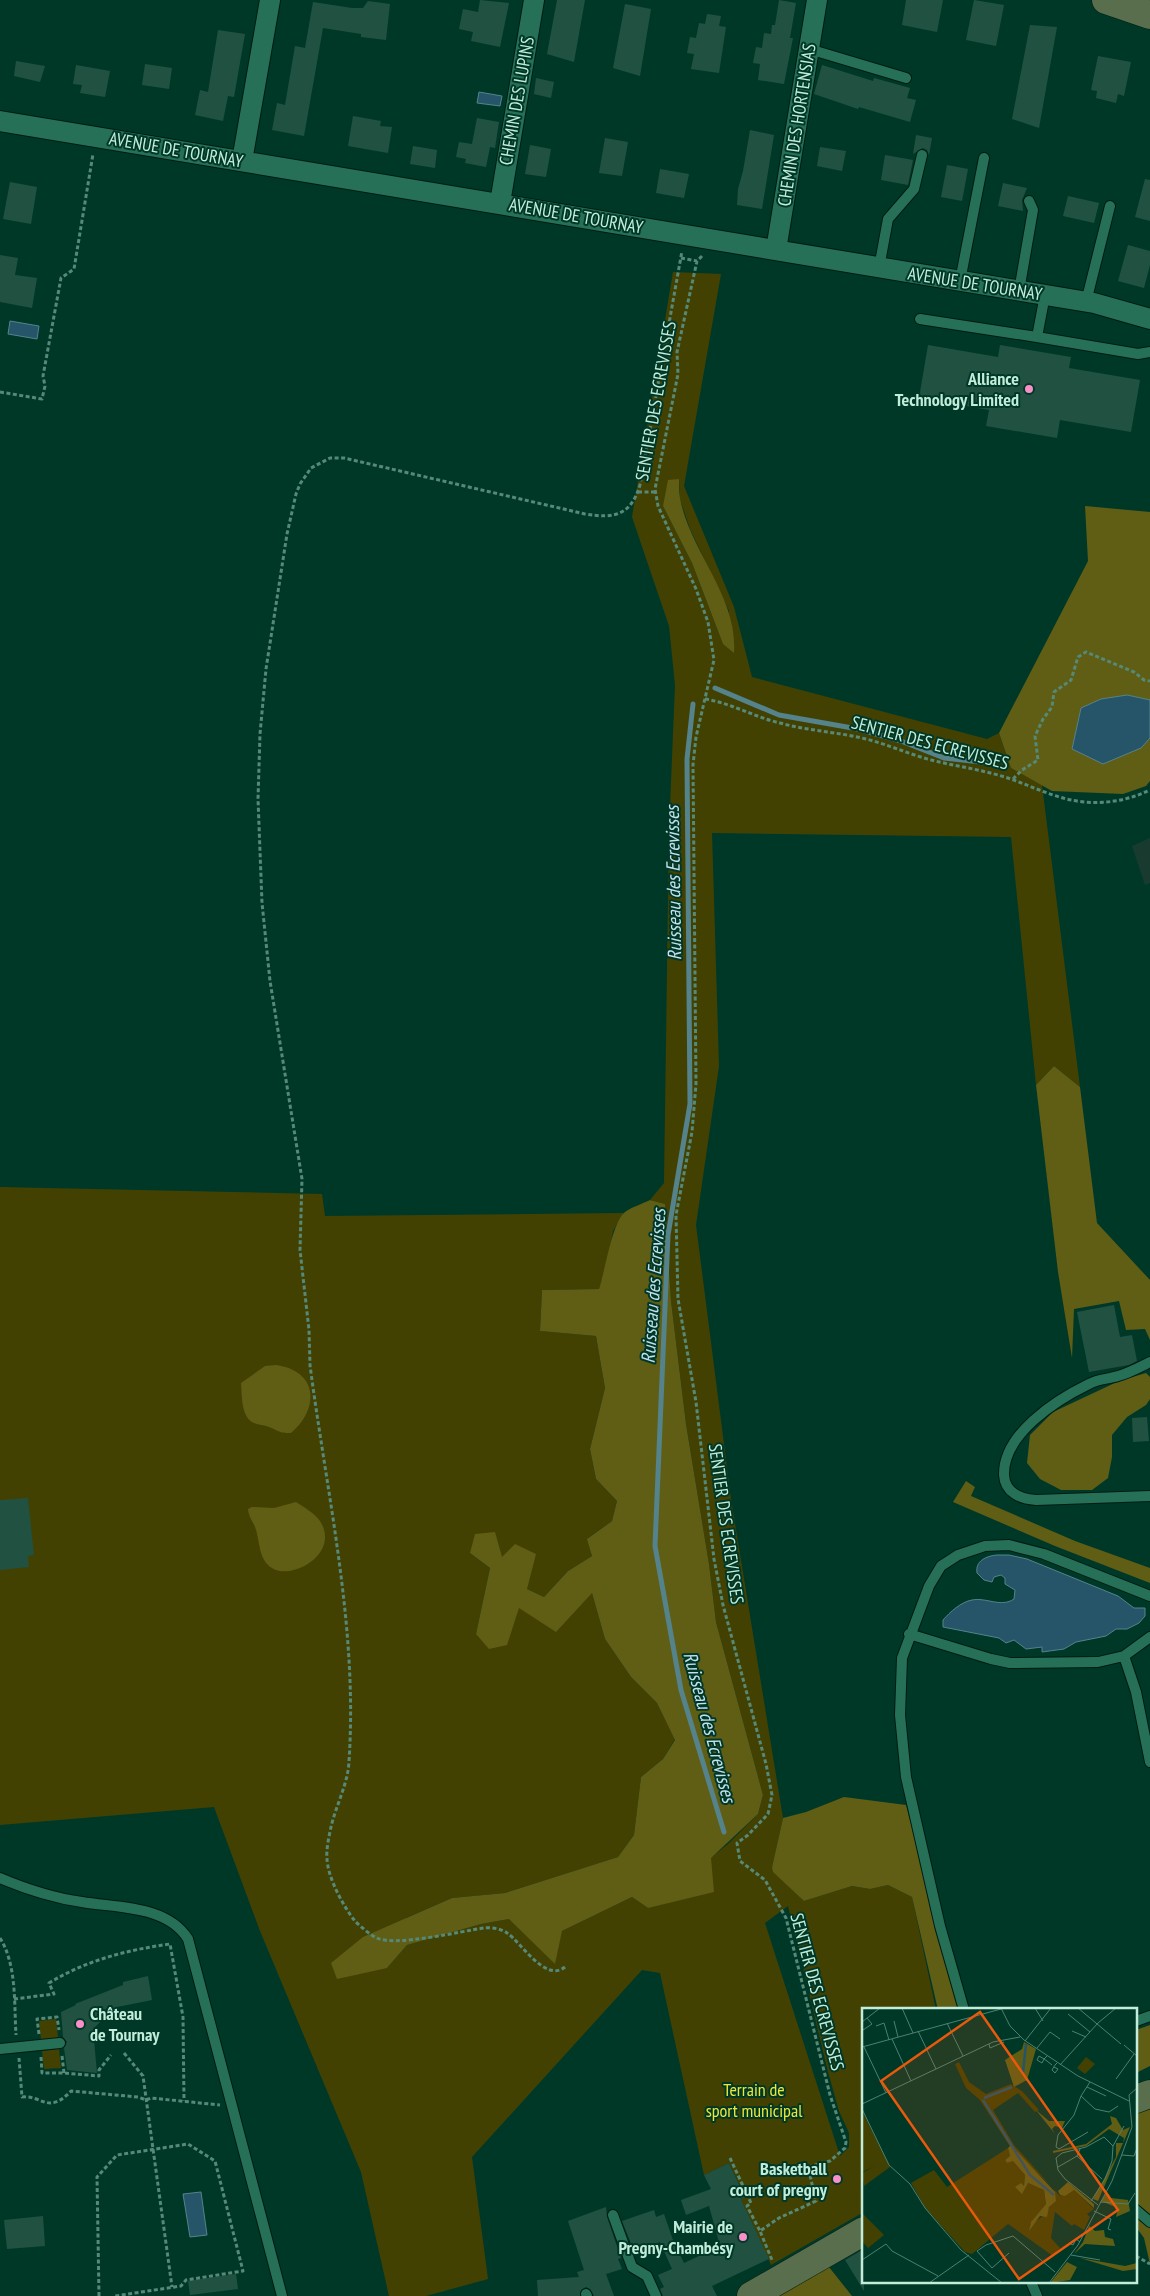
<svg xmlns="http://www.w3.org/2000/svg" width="1150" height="2296" font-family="'PT Sans Narrow',sans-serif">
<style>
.built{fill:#193b2f}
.green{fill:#434102;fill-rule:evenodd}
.forest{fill:#605d15}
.water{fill:#265569;stroke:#54838b}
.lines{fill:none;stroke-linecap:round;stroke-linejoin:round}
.stream{stroke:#54838b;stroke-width:5}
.building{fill:#215141}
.lane-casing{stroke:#001c13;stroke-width:12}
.street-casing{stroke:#001c13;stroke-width:22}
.secondary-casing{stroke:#001c13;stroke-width:29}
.path{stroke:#568977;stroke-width:3;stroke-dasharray:4 2.5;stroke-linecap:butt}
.lane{stroke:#267058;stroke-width:10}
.street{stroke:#267058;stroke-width:20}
.secondary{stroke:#596e4c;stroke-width:28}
.poi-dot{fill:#f98fc8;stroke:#003828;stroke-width:2}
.labels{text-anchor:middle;stroke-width:4;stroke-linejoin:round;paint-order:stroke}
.street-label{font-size:18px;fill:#c1edda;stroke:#003828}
.poi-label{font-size:18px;font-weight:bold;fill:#c1edda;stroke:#003828;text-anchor:end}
.park-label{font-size:18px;fill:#ede838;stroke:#003828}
.water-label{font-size:19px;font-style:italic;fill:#c4e1ef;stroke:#003828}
.inset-river{fill:none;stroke:#265569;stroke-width:2.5}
.inset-road{fill:none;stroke:#4d806f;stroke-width:1}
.view{fill:#e8590c;fill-opacity:0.15;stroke:#e8590c;stroke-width:2.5}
.inset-edge{fill:none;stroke:#c1edda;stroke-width:2.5}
</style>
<rect width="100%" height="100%" fill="#003828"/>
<path class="built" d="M1150,838V883L1145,885L1132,846Z"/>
<path class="green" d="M673,272L721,274L684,486L734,607L752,677L987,739L999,733L1011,768L1042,785L1080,1087L1054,1066L1036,1085L1011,837L712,833L719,1066L696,1225L731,1499L783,1818L772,1867L804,1901L852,1886L870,1889L888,1885L912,1897L936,2010H864V2212L771,2265L741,2199L745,2196L729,2163L704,2175L660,1973L642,1970L472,2157L488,2279L426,2296H389L361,2172L260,1931L214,1807L0,1825V1187L322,1194L325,1216L624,1213L613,1231L607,1267L599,1289L542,1290L540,1331L596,1336L605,1388L590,1449L596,1479L617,1501L612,1521L588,1538L592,1556L568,1571L544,1597L527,1589L502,1557L470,1553L490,1568L476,1634L519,1607L592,1593L605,1639L631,1677L657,1703L675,1739L663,1759L641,1777L634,1835L618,1857L505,1893L452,1898L406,1918L387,1968L407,1945L481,1924L509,1919L562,1931L632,1897L648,1908L728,1844L758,1814L763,1795L716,1622L709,1564L686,1424L671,1301L665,1204L650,1200L664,1183L669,831L675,685L669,626L632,517ZM679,479L680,499L690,529L729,611L723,644L692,563L663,506ZM788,1906L828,2072L839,2111L849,2133V2147L840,2156L765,1923Z
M56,2019L58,2038L41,2040L39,2021Z
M59,2049L61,2068L44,2069L42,2051Z"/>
<path class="forest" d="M679,479C679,485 679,492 680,498C690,552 738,596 734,653L723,644L692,563L663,506L668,480Z
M1085,506L1150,512V781L1146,786L1123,794L1052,791L1011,768L999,733L1088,561Z
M1054,1066L1080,1087L1097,1223L1150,1280V1340L1145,1329L1126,1330L1119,1301L1074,1309L1072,1358L1058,1272L1036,1085Z
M650,1200L665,1204L671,1301L686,1424L709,1564L716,1622L763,1795L758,1814L711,1858L714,1892L648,1908L632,1897L562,1931L555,1964L509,1919L481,1924L407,1945L387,1968L337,1979L331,1963L363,1937L452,1898L505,1893L618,1857L634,1835L641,1777L663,1759L675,1740L657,1703L631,1677L605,1639L592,1593L556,1632L519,1608L507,1645L489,1649L476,1634L490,1568L470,1553L475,1534L495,1532L502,1557L515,1544L536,1554L527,1589L544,1597L568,1571L592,1556L587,1539L612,1521L617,1501L596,1479L590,1449L605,1388L596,1336L540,1331L542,1290L599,1289C605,1272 612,1222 625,1212C632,1207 642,1204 650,1200Z
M276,1365C318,1371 320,1408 291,1433C278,1433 280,1431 269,1427C264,1425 259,1425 254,1423C241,1418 242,1395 241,1383L265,1366Z
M1146,1373L1150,1377V1399L1146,1405L1127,1417L1112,1435V1457L1108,1478L1092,1490H1061L1040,1479L1027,1463L1030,1435L1053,1412L1119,1381Z
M966,1481L975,1487L971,1496L1075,1541L1150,1568V1583L1055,1546L953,1502Z
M296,1502C304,1507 314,1513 320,1521C341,1554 291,1581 272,1568C259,1560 260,1543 256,1530C254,1522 249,1519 248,1509L252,1507L274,1508Z
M844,1797L906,1805L962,2010H938L912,1897L888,1885L870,1889L852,1886L804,1901L773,1872L772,1867L783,1818L806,1812Z
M1150,2025V2066L1136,2073V2030Z
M1150,2102V2264L1144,2238L1136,2227V2107Z
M829,2267L852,2296H774Z"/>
<path class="water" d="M479,92L502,96L500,106L477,103Z
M10,321L39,326L37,339L8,334Z
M1127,695L1150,700V738L1141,748L1103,764L1072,749L1081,708L1101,699Z
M997,1555H1009L1027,1559L1118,1596L1134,1608H1145V1616L1139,1623L1127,1629H1116L1106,1636L1076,1642L1064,1649L1042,1652V1647L1026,1649L1014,1640L1006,1643L999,1638L943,1627V1620C950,1612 961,1602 972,1600C986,1597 1001,1608 1014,1599L1015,1590L1005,1584V1578L1001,1575L994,1577L992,1582L984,1580L977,1573C975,1561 986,1556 997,1555Z
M201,2192L207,2235L190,2237L183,2194Z"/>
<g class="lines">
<path class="stream" d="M715,688L779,715L858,729L901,741L944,758L990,763
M693,704L687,759L690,1104L668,1235L655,1546L681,1690L724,1832"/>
</g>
<path class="building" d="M480,0L509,3L500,47L471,41L473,32L459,29L463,9L478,12Z
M557,0H585L574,62L547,54Z
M779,0L796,3L790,38H793L784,84L758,80L760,64L753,63L756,47L762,48L764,33L771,34L772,25H775Z
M906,0H943L937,32L902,25Z
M974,0L1004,5L996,46L966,40Z
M368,1L390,4L386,40L361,37V34L323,28L304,136L272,130L277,103L285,105L295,46L305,48L313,2L352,8H363Z
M625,4L651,9L640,76L613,68Z
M707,14L721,16L719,26L726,27L719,73L691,69L694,54L687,53L690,37L696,38L699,23L705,24Z
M1030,25L1057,27L1039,128L1012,119Z
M218,30L245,34L234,97L228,96L223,121L195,115L200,90L208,92Z
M1098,56L1131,62L1124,96L1118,94L1116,103L1096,98L1097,91L1091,90Z
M16,61L45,66L40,82L14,76Z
M145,64L172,68L169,89L142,85Z
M76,65L110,71L105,97L80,93L82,85L73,84Z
M822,65L873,81L874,78L910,88L907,98L916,100L910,122L859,107L858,109L814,94Z
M536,78L554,82L551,98L534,94Z
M353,116L381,121L380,126L392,127L388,153L348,146Z
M477,118L499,122L495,148L490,147L486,167L465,163L466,159L456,157L459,142L472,144Z
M750,130L774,135L762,209L737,205L738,189L743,171Z
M916,135L932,138L929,155L927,150L923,148L913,154Z
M605,138L628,142L622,176L599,173Z
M530,145L551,149L546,177L525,174Z
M413,146L437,150L435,168L410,164Z
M820,147L846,151L842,171L817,166Z
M885,155L913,160L908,185L881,180Z
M947,165L968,169L962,201L941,197Z
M660,169L689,174L684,198L656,193Z
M1145,179L1150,180V221L1135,217Z
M10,182L37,187L31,224L3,219Z
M1003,183L1027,188L1022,200L1023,211L998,206Z
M1068,196L1099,203L1094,223L1063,216Z
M1128,245L1150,251V265L1144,288L1118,281Z
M0,255L18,258L15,275L37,278L32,308L0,302Z
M928,345L998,357L1000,345L1071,357L1069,368L1140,380L1131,432L1060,420L1057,438L986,426L989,410L919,398Z
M1114,1305L1120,1337L1132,1335L1137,1361L1129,1365L1089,1372L1077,1312Z
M1147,1417L1149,1441L1133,1442L1132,1418Z
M28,1498L34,1555L28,1556L29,1567L0,1570V1500Z
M148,1976L152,2000L117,2007L102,2012L100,2022L93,2029L97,2073L67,2070L64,2048L67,2042L63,2037L61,2012L76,2005L75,2004L123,1985V1982Z
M729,2163L745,2197L741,2199L769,2259L712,2286L717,2296H663L660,2289L664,2287L658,2275L672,2269L660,2242L634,2251L622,2221L654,2210L656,2217L664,2214L674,2243L684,2263L720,2246L709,2206L686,2215L681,2200L711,2189L704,2175Z
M606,2207L607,2217L621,2258L618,2259L622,2269L606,2274L614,2296H594L590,2289L586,2287L581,2290L580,2296H538L537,2280L579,2277L577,2272L584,2270L568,2221Z
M43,2216L45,2246L7,2249L4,2220Z
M864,2249V2291L845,2260Z
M236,2274L238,2289L190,2295L188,2281Z"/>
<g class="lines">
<g class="lane-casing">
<path id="lane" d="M809,49L906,78
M879,268L888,219L914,189L922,155
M960,281L984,158
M1019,291L1033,210L1029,201
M1045,295L1037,337L1138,354L1150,352
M1086,302L1110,206
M920,319L1037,337
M1150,1362C1140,1367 1129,1373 1118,1376C1109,1379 1097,1379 1089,1384C1056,1400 1003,1434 1004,1475C1005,1493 1021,1499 1036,1500L1150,1496
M909,1634L991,1659L1010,1663L1098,1662L1124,1656
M1150,1637L1124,1656L1136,1692L1150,1762
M0,1878C26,1889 54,1898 82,1902C117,1908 167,1905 188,1939L282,2296
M964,2010L940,1926L906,1777L900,1715L902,1658L929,1586L941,1566L958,1555L985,1546L1009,1545L1044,1554L1150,1596
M1136,2021L1150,2016
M0,2049L60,2043
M1136,2210L1150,2222
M613,2215L632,2267L647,2276L656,2296
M1031,2282L1037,2296
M586,2294L587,2296"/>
</g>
<g class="street-casing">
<path id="street" d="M0,121L1094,303L1150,319
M242,161L270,0
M500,203L534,0
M776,250L817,0"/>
</g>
<g class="secondary-casing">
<path id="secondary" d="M1106,0L1150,15
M1136,2099L1150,2094
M751,2296L864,2231"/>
</g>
<path class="path" d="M702,256L697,261L677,352L678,374L655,489L658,506L696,589L708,622L714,660L696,737L693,765L696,1084L692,1132L676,1215L678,1299L696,1402L714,1559L723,1605L766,1764L772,1795L768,1814L748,1835L737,1843L740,1861L765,1880L786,1918L830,2095L846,2142L845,2148L830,2161L808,2167L816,2201L779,2218L760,2231L772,2260
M681,258L697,261
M0,392L42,399L45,386L43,376L61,278L74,269L93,154
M638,492H655
M705,699C731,703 754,717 780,723C809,731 838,732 866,739C886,744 904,752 924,758C948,765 973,768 998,775C1027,783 1053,799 1084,802C1107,804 1129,800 1150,790
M1013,779L1022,770L1038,760L1035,736L1043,719L1052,707L1054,692L1071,680L1078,657L1086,652L1134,672L1144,680L1150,681
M0,1938C17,1965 14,2004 16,2035
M565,1967C545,1983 521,1942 507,1933C502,1929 491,1927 484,1928C462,1931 395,1947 377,1938C370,1935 360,1926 355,1921C343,1906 328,1878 327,1859C326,1850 329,1836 331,1827C336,1805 348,1784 349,1761C358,1628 327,1496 310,1365L309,1330L300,1250L302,1179L270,981L262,903L258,799L260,734L266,669L287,534L296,494L300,484L311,468L330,458H344L585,514C615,519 631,515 640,485L682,251
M14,1999L54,1994L49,1983C87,1960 127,1950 170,1944L183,2017L184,2101
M39,2034L37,2019L57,2017L59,2030
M124,2053L143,2076L172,2287
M62,2056L64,2073
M41,2057L42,2073H64L99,2076V2070L111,2055
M19,2058L22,2097C42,2095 48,2115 71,2091L138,2097L146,2100L151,2098L220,2105
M730,2158L751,2203L747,2206L760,2231
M1136,2256L1150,2264
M99,2296L97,2177L117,2155L188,2144L215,2161L243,2271L186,2280L181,2286L115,2296"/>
<use href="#lane" class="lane"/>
<use href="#street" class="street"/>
<use href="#secondary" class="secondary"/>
</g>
<g class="poi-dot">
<circle cx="1029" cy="389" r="5"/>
<circle cx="80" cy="2024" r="5"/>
<circle cx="837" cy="2179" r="5"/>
<circle cx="743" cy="2237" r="5"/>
</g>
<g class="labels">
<g class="street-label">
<text transform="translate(517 101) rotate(-80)" y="6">CHEMIN DES LUPINS</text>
<text transform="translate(797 125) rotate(-81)" y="6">CHEMIN DES HORTENSIAS</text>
<text transform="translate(176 150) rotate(10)" y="6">AVENUE DE TOURNAY</text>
<text transform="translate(576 216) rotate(10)" y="6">AVENUE DE TOURNAY</text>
<text transform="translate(975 284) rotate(9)" y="6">AVENUE DE TOURNAY</text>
<text transform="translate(656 401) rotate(-80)" y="6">SENTIER DES ECREVISSES</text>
<text transform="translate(930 743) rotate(15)" y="6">SENTIER DES ECREVISSES</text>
<text transform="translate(726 1524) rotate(82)" y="6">SENTIER DES ECREVISSES</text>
<text transform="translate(817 1992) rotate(75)" y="6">SENTIER DES ECREVISSES</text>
</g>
<g class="poi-label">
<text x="1019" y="385">Alliance<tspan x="1019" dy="21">Technology Limited</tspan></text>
<text x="90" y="2020" text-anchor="start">Château<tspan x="90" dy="21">de Tournay</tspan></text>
<text x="827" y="2175">Basketball<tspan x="827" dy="21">court of pregny</tspan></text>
<text x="733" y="2233">Mairie de<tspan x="733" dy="21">Pregny-Chambésy</tspan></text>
</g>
<g class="park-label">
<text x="754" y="2096">Terrain de<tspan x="754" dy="21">sport municipal</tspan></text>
</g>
<g class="water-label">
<text transform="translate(673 883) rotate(-91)" y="7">Ruisseau des Ecrevisses</text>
<text transform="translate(653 1286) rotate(-86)" y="7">Ruisseau des Ecrevisses</text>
<text transform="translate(710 1727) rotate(75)" y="7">Ruisseau des Ecrevisses</text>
</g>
</g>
<g transform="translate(862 2008)">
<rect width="275" height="275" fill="#003828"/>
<path d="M224,49L233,56L223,66L215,60ZM97,54L107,74L124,86L149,76L160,83L177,102L173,104L156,85L131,102L152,137L198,188L212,182L232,201L225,206L228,209L222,222L212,216L210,218L193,204L189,230L198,240L191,248L146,216L110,246L103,244L63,200L49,175L72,162L85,179L146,140L148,148L143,152L145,155L151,152L163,167L162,178L155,179L160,180L166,175L182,182L184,196L167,218L184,206L192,190L193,182L147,137L118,92L104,80L93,56ZM0,103L28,159L2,178L0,165L13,158L0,164ZM0,205L22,227L6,240L0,233Z" fill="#434102"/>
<path d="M162,34L174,41L165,72L152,79L143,52L160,41ZM174,102L187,113H203L200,120L193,118L190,121L193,126ZM248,108L254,110L261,122L268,119L236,193L231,191L254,149V135H261L262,130L247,121L224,138L191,145V143L224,136L250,116ZM149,137L193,184L194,193L187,199L185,209L178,208L167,223L169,214L184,196L182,182L166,175L160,186L153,179L159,175L162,178L163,167L151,153L145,155L143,152L148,148L146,140ZM206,174L232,196V200L212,182L203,188L198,187L196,183ZM245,184L249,190L266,192L268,203L254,209L256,200L239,193ZM227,218L233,223L242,222L243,229L251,231L253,238L223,236L212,246L221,234ZM218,250L263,258L275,255V261L261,263ZM205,254L215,259L208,272L188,275Z" fill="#605d15"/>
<path class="inset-river" d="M161,64L164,36M122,90L150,79M121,92L168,167L192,187"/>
<path class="inset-road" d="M40,0L51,25M139,0L148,18L162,32L216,68L267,93M173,0L181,13M216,0L259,36M206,6L228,24M32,13L36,29M0,14L18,0M85,15L101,48M14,18L22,15L27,32M1,22L10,16L5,10M56,23L74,61M210,23L224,29M30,31L49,73M163,33L189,0M127,36L128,40L142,34M262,37L275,48M0,39L139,1M2,39L24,85M175,40L188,24L198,31M185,48L182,51L180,55L175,52L177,48L182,51L185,53L190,57M198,57L236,15L254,0M192,59L196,61L193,65L190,62L193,57L195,55M254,71L272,46M228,74L219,88L233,101L247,104L256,98M225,79L244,88M219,88L212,107L196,127L194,139L197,141L226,124M0,96L131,34L158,29M0,101L27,157L48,176L63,200L99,242L140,275M218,141L215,148L240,171M260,147L272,148L275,140M196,159L215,148M229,193L243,171L250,153L251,138M238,194L266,196L273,185M236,197L203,171L196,162L194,150L200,145L224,139L242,129L251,138L262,118M232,203L249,211L246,221L249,222M207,235L211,237L214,231L218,234M147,245L130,260L115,243L124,237L151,228L193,264M209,247L238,252M0,252L24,236L30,243L76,268M67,275L107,247M187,275L216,237L250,173L270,119L267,87L275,80"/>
<path class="view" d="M118,4L256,202L157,271L19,73Z"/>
<rect width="275" height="275" class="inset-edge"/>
</g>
</svg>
